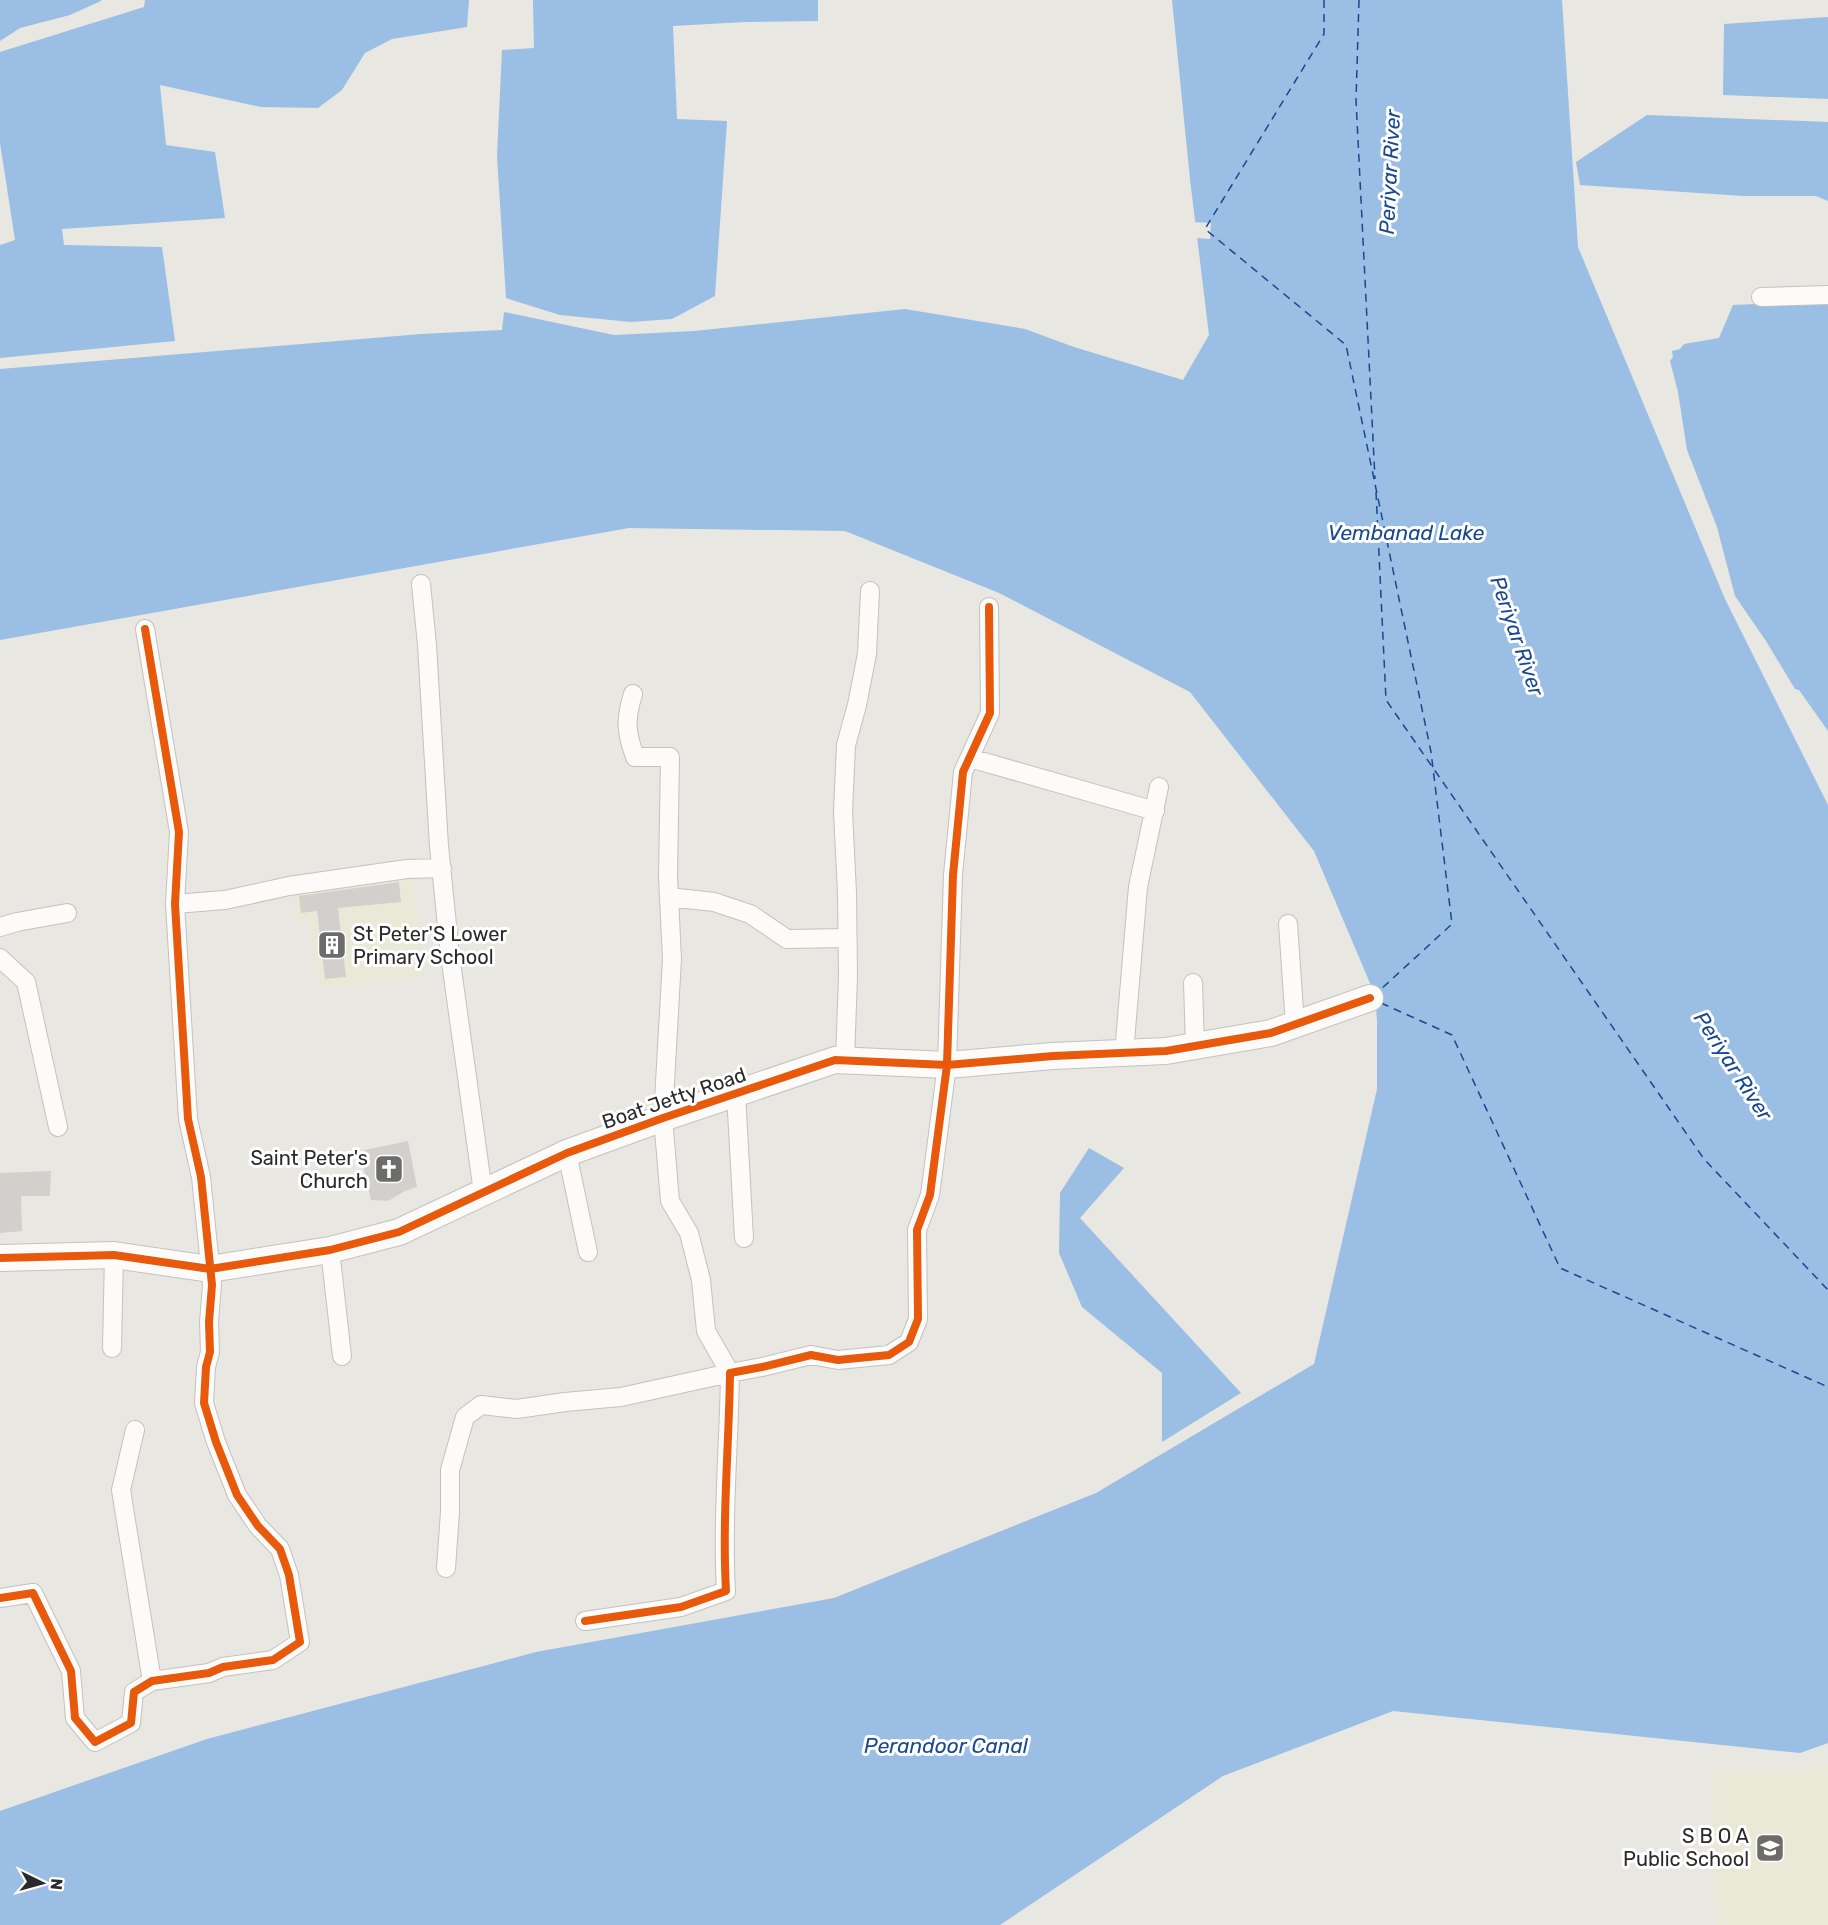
<svg xmlns="http://www.w3.org/2000/svg" width="1828" height="1925" font-family="Rubik,sans-serif">
<style>
.education{fill:#eae9d7}
.water{fill:#9abee4}
.pier{fill:#e8e7e1}
.lines{fill:none;stroke-linecap:round;stroke-linejoin:round}
.ferry{stroke:#184891;stroke-width:1.5;stroke-dasharray:8 6;stroke-linecap:butt}
.building{fill:#d1d0cc}
.street-casing{stroke:#c2c2c1;stroke-width:20}
.secondary-casing{stroke:#c2c2c1;stroke-width:28}
.street{stroke:#fcfbfa;stroke-width:18}
.secondary{stroke:#fcfbfa;stroke-width:26}
.cycleway-casing{stroke:#fff;stroke-width:11}
.cycleway{stroke:#e8590c;stroke-width:8}
.labels{text-anchor:middle;stroke-width:6;stroke-linejoin:round;paint-order:stroke}
.poi-label{font-size:20px;fill:#2a2a2a;stroke:#fff;text-anchor:end}
.street-label{font-size:20px;fill:#2a2a2a;stroke:#fff}
.water-label{font-size:21px;font-style:italic;fill:#184891;stroke:#fff}
</style>
<rect width="100%" height="100%" fill="#e8e7e1"/>
<path class="education" d="M413,871L424,977L320,988L309,920H296L295,889Z
M1828,1764V1925H1716L1710,1768L1803,1771Z"/>
<path class="water" d="M0,0H101V1L70,15L20,28L0,41Z
M145,0H469L467,27L392,39L365,53L342,90L318,108L261,107L160,85L166,145L215,152L225,218L62,229L64,245L162,247L175,341L0,358V245L15,240L0,143V52L144,7Z
M533,0H818V21L745,22L673,26L677,119L727,121L715,296L672,319L631,322L560,315L506,298L497,156L502,50L534,48Z
M1172,0H1562L1578,247L1725,599L1828,805V1743L1800,1753L1393,1711L1223,1776L1000,1925H0V1811L207,1739L536,1652L834,1598L1096,1493L1314,1364L1377,1089V1020L1375,995L1314,851L1190,692L999,593L845,531L629,528L0,640V369L421,334L502,330L504,312L614,335L694,331L905,309L1025,329L1074,347L1183,380L1209,335L1190,179Z
M1828,17V99L1723,95L1724,24Z
M1647,115L1828,122V201L1816,196H1743L1580,185L1576,162Z
M1828,301V731L1799,690L1795,689L1766,641L1735,596L1717,527L1687,450L1678,392L1670,361L1673,357L1672,351L1680,349L1684,344L1719,338L1733,305Z
M1089,1148L1124,1168L1080,1218L1241,1393L1162,1442V1373L1082,1307L1059,1253L1060,1193Z"/>
<path class="pier" d="M1192,222L1211,223L1210,239L1194,238Z"/>
<g class="lines">
<path class="ferry" d="M1324,0V34L1205,229L1346,345L1431,752L1452,924L1379,991
M1359,0L1356,100L1375,479
M1376,492L1386,700L1704,1159L1828,1290
M1381,1003L1452,1035L1560,1268L1828,1387"/>
</g>
<path class="building" d="M399,882L401,902L338,908L346,977L325,979L317,911L301,913L299,896Z
M408,1141L417,1187L405,1191L388,1201L371,1200L360,1151Z
M51,1171L50,1196H21L22,1231L0,1233V1173Z"/>
<g class="lines">
<g class="street-casing">
<path id="street" d="M1761,297L1828,295
M421,584L427,645L439,846L450,955L483,1192
M970,758L1155,811
M669,897L714,902L750,914L787,939L847,938
M175,904L225,900L289,886L407,869L442,868
M1288,924L1295,1025
M0,927L17,922L67,913
M0,958L26,982L58,1127
M1193,983L1195,1046
M1124,1053L1138,887L1159,787
M845,1060L848,976L847,893L843,812L846,745L857,705L867,654L870,591
M736,1093L744,1238
M567,1153L588,1252
M330,1250L342,1356
M112,1348L114,1255
M135,1430L121,1490L152,1681
M446,1568L450,1512V1470L465,1417L481,1405L517,1409L565,1402L621,1397L730,1373L706,1331L701,1280L689,1233L670,1201L663,1118L672,959L668,877L670,757H635C626,732 625,720 633,694
M0,1598L33,1593L71,1671L75,1718L95,1742L131,1723L134,1692L152,1681L209,1673L223,1667L273,1660L300,1642L289,1575L280,1549L258,1526L237,1495L216,1442L204,1403L206,1367L210,1352L209,1322L212,1285L201,1177L188,1119L175,904L179,832L145,629
M585,1621L681,1607L726,1591C722,1518 729,1446 730,1373L762,1367L811,1355L838,1360L889,1355L909,1342L918,1319L917,1230L930,1195L947,1065L953,875L963,772L990,713L989,607"/>
</g>
<g class="secondary-casing">
<path id="secondary" d="M0,1258L114,1255L210,1269L330,1250L399,1232L567,1153L663,1118L835,1060L947,1065L1053,1056L1166,1051L1271,1033L1370,998"/>
</g>
<use href="#street" class="street"/>
<use href="#secondary" class="secondary"/>
<g class="cycleway-casing">
<path id="cycleway" d="M0,1258L114,1255L210,1269L330,1250L399,1232L567,1153L663,1118L835,1060L947,1065L1053,1056L1166,1051L1271,1033L1370,998
M0,1598L33,1593L71,1671L75,1718L95,1742L131,1723L134,1692L152,1681L209,1673L223,1667L273,1660L300,1642L289,1575L280,1549L258,1526L237,1495L216,1442L204,1403L206,1367L210,1352L209,1322L212,1285L201,1177L188,1119L175,904L179,832L145,629
M585,1621L681,1607L726,1591C722,1518 729,1446 730,1373L762,1367L811,1355L838,1360L889,1355L909,1342L918,1319L917,1230L930,1195L947,1065L953,875L963,772L990,713L989,607"/>
</g>
<use href="#cycleway" class="cycleway"/>
</g>
<defs>
<g id="building-square" transform="scale(1.5)"><rect x="-9" y="-9" width="18" height="18" rx="4" fill="#6c6c6a" stroke="#fff"/><path d="M-4-6H4V6H1V3H-1V6H-4ZM-2.5-4.3h1.7v1.8h-1.7ZM.8-4.3h1.7v1.8H.8ZM-2.5-1h1.7V.8h-1.7ZM.8-1h1.7V.8H.8Z" fill="#fff"/></g>
<g id="church-square" transform="scale(1.5)"><rect x="-9" y="-9" width="18" height="18" rx="4" fill="#6c6c6a" stroke="#fff"/><path d="M-1.2-6h2.4v3.5h3.3v2.4h-3.3V6h-2.4V-.1h-3.3v-2.4h3.3Z" fill="#fff"/></g>
<g id="school-square" transform="scale(1.5)"><rect x="-9" y="-9" width="18" height="18" rx="4" fill="#6c6c6a" stroke="#fff"/><path d="M0-5L7-2L0 1L-7-2ZM-4 1L0 2.5L4 1V4Q0 6-4 4Z" fill="#fff"/></g>
</defs>
<g fill-rule="evenodd">
<use href="#building-square" x="332" y="945"/>
<use href="#church-square" x="389" y="1169"/>
<use href="#school-square" x="1770" y="1848"/>
</g>
<g class="labels">
<g class="poi-label">
<text x="353" y="941" text-anchor="start">St Peter'S Lower<tspan x="353" dy="23">Primary School</tspan></text>
<text x="368" y="1165">Saint Peter's<tspan x="368" dy="23">Church</tspan></text>
<text x="1749" y="1843">S B O A<tspan x="1749" dy="23">Public School</tspan></text>
</g>
<g class="street-label">
<text transform="translate(674 1098) rotate(-19)" y="7">Boat Jetty Road</text>
</g>
<g class="water-label">
<text transform="translate(1390 172) rotate(-87)" y="7">Periyar River</text>
<text x="1406" y="540">Vembanad Lake</text>
<text transform="translate(1517 636) rotate(71)" y="7">Periyar River</text>
<text transform="translate(1733 1066) rotate(57)" y="7">Periyar River</text>
<text x="946" y="1753">Perandoor Canal</text>
</g>
</g>
<g transform="translate(42 1883) rotate(95)" stroke="#ffffff" stroke-width="4.5" paint-order="stroke">
<path d="M0-4.5L10 22L0 15L-10 22Z" fill="#2a2a2a"/>
<text y="-9" font-size="16" font-weight="bold" text-anchor="middle" fill="#2a2a2a">N</text>
</g>
</svg>
